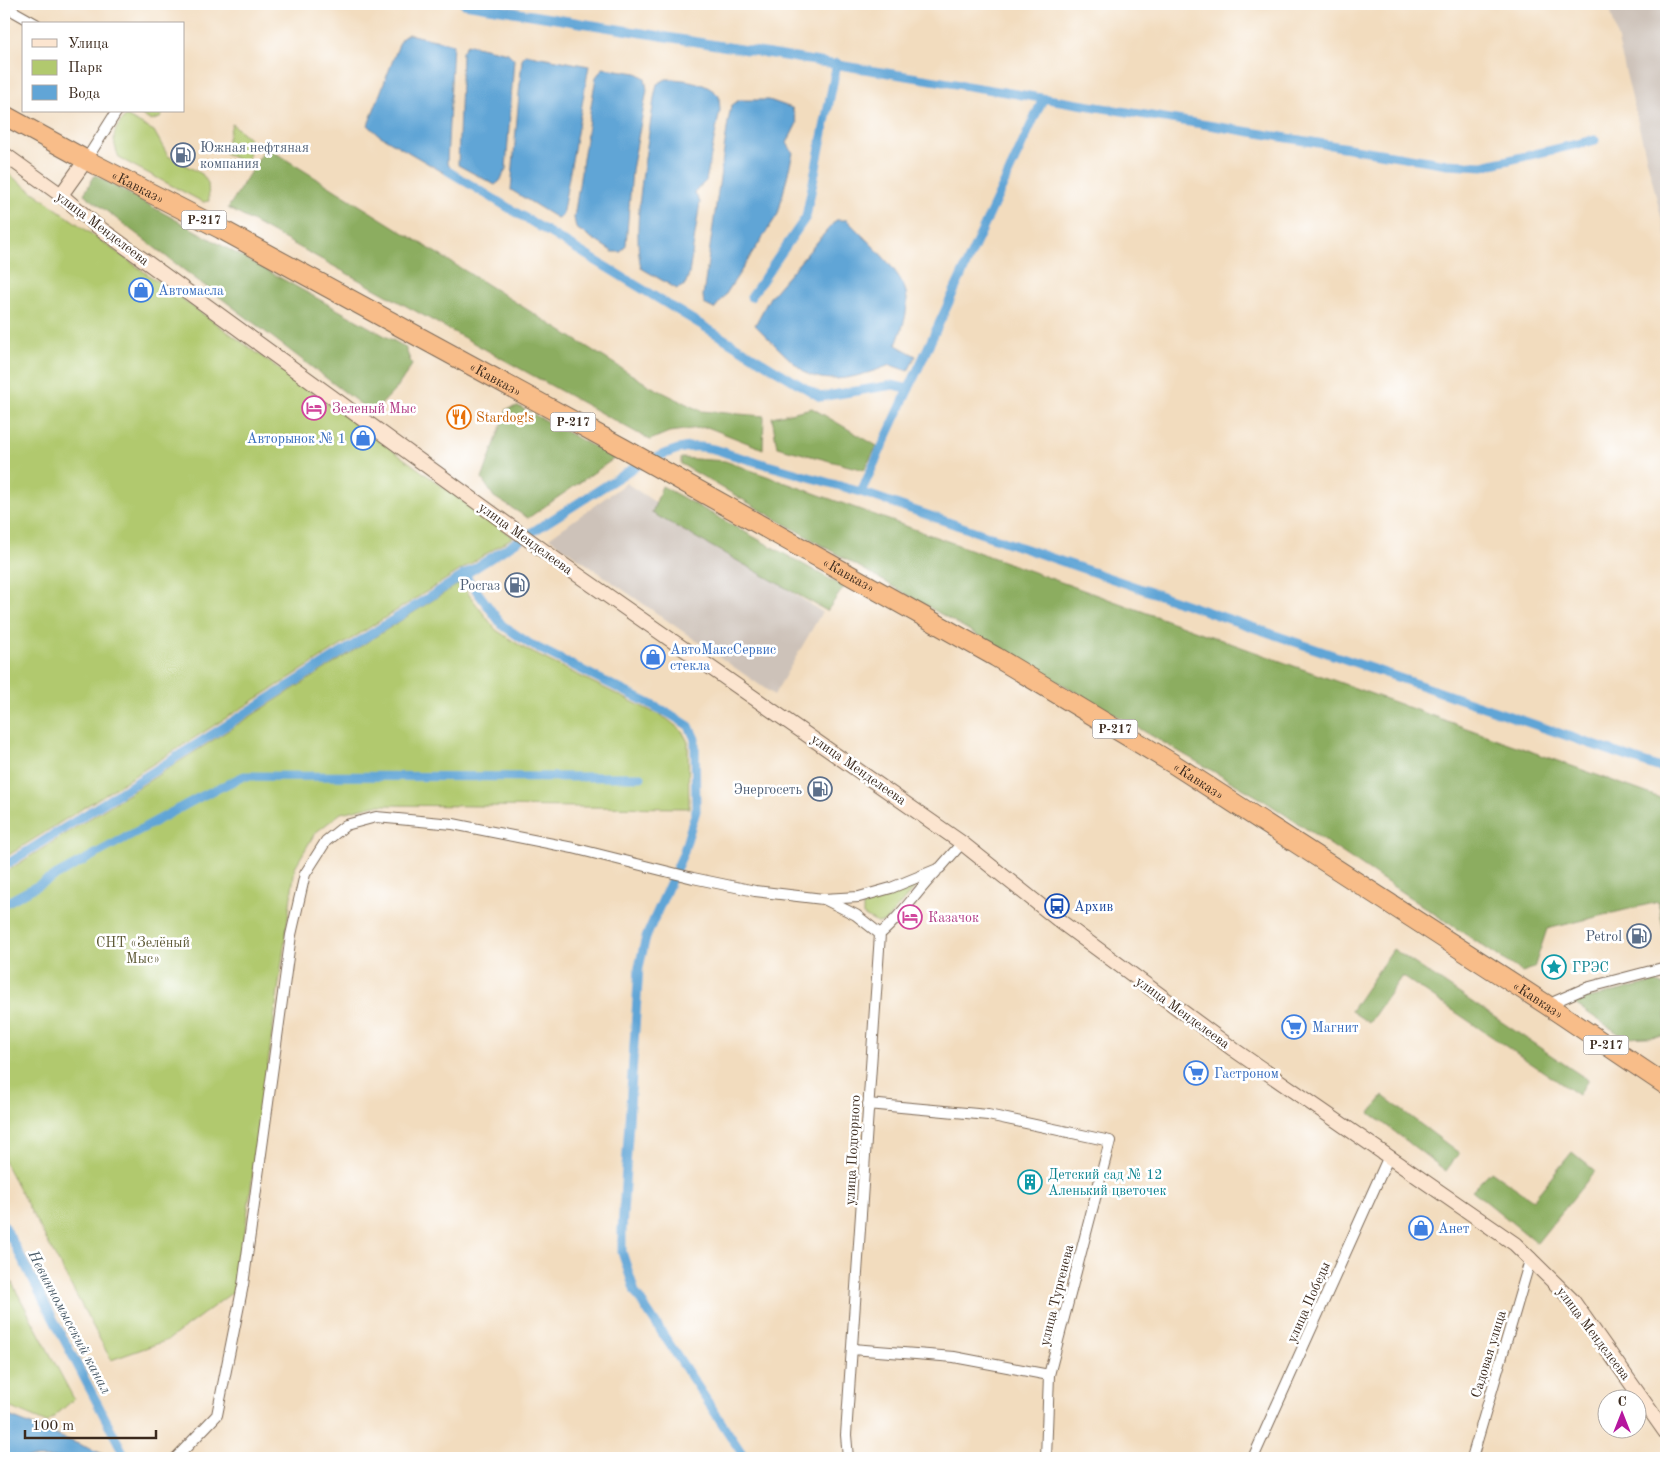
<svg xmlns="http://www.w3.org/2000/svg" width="1670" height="1462" font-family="'Old Standard TT',serif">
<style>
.industrial{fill:#cdc2b9}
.green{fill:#b1c96e;stroke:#767a46}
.forest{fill:#8cad61;stroke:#646c40}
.water{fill:#61a5d6;stroke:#4e687a}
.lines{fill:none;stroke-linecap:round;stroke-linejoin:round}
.canal{stroke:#61a5d6;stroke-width:9}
.street-casing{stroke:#7b6856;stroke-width:12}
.secondary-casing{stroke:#7b6856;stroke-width:16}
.highway-casing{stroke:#7b6856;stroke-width:21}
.street{stroke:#fff;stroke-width:10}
.secondary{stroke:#fce5d0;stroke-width:14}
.highway{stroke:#f8bd89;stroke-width:19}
.labels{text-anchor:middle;stroke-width:5;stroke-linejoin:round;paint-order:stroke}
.shield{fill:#fff;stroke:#766a62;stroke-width:1}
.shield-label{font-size:12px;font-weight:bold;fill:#3b2a1e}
.service-label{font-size:14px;fill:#4e5e75;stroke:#fff;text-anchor:end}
.street-label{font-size:14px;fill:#3b2a1e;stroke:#fff}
.shop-label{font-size:14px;fill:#366cbe;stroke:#fff;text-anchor:start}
.hotel-label{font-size:14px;fill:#b23c85;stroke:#fff;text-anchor:start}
.food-label{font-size:14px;fill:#c56008;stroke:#fff;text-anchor:start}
.transit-label{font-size:14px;fill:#164399;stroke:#fff;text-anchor:start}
.park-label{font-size:14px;fill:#5e5a36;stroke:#fff}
.culture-label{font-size:14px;fill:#0d838f;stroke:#fff;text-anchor:start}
.water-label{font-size:15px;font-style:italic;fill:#4a5b68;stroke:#fff}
</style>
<rect width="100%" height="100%" fill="#fff"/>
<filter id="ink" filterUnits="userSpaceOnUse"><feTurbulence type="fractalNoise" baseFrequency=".02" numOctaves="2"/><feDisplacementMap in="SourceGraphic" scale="10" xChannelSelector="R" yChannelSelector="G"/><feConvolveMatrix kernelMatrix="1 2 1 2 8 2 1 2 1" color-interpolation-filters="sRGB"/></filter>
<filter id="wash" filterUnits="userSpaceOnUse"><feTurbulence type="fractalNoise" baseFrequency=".0096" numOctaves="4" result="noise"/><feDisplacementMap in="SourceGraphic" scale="20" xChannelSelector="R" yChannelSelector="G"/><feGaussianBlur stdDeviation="1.12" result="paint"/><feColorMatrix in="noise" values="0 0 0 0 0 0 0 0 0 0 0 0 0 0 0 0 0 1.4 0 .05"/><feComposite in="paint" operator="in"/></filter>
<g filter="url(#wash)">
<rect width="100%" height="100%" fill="#f2dcbe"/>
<path class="industrial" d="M1609,4H1666V237Z
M626,483L822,612L774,695L549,538Z"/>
<path class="green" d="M136,111H164L160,118L151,121Z
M126,116L154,131L168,156L202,174L208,183L209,201L203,202L119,158C112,138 111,132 126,116Z
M232,124L249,138L248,164L224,153Z
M4,171L513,537L4,858Z
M460,583L496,630L527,650L667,719L682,731L688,742L689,808L376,805L341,813L315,833L295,867L237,1289L168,1340L111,1360L4,1161V873Z
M914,883L916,886L885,922L877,923L863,915V906L866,901Z
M4,1268L74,1399L47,1423L4,1405Z"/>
<path class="forest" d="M266,147L650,386L701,411L764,416L763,449L707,427L669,432L650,440L228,208Z
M95,175L405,347L412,365L396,389L375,411L363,406L84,194Z
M518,406L615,458L528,518L494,497L482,479L507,409Z
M812,408L877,446L864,470L777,447L772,417Z
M681,458L725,461L1666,800V943L1658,902L1547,929L1534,968L1522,972L1263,800L681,464Z
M662,486L844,587L827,611L652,513Z
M1393,949L1588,1080L1578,1095L1402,976L1369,1023L1351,1011Z
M1655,982L1666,987V1036L1625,1038L1572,1002Z
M1383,1096L1459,1153L1446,1171L1370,1113Z
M1572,1152L1595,1171L1537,1243L1472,1190L1491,1171L1533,1200Z"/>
<path class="water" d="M408,34L453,44L447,163L450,167L446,174L379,135L368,125L401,39Z
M467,44L508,53L514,59L506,169L500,181L495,185L458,165L462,52Z
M525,54L589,66L562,216L557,218L511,190L522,59Z
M603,68L637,73L645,78L647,90L632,170L626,245L621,252H613L576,228L574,218L592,100L596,77Z
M666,79C684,79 707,82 719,96L720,110L706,181L694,192L700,202L689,274L685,285L677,289L641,268C631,222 648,146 654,98L657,84Z
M739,100H769L792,108L797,123L787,143L793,153L778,214L724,297L714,309L704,304L703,296L728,122L731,106Z
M836,220H847C864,238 900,269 906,292C910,310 902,329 896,345L916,356L908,371L890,365C867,374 835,385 810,375C800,371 765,335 755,325L770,297Z
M4,1414L113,1458H4Z"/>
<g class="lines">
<path class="canal" d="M464,4L1447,164L1483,166L1595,140
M448,171L820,397L893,385L909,389
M751,297L806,217L837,63
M861,492L1043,99
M464,574L502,625L530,644L670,714L689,726L695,739L696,811L683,854L646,937L639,967L622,1230V1252L635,1292L745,1458
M4,866L635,467C671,451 690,438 729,454L861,492L1666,770
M4,904L200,797L244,776L641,777
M4,1225L126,1458"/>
</g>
</g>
<g filter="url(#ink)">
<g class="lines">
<g class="street-casing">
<path id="street" d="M4,6L36,24
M86,160L117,111
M824,899L856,915L880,934
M1547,1005L1586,988L1666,967
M868,1104L988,1115L1110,1141L1049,1375L1046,1458
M852,1349L954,1357L1049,1375
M176,1458L217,1415L243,1285L291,935L305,874L326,841L346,825L376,817L453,824L573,848L693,878L755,891L823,899L859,897L891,888L940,868L962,843
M848,1458L846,1435L880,934C902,916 916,892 936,872
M1253,1458L1389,1156
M1472,1458L1531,1257"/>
</g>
<g class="secondary-casing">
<path id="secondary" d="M4,154L61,195L97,226L555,559L962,843L1061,922L1233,1049L1515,1244L1573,1301L1666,1433
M61,195L86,160"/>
</g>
<g class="highway-casing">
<g id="highway">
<path id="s1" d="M4,115L86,160L221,229L623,448L996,657L1172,763L1547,1005L1666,1085"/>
</g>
</g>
<use href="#street" class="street"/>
<use href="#secondary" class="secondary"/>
<use href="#highway" class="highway"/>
</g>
</g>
<defs>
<g id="fuel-ring" transform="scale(1.25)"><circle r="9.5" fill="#fff" stroke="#5c6f8a" stroke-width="1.5"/><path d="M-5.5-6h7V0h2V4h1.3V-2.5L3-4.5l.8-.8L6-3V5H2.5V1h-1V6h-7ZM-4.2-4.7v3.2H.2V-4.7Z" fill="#5c6f8a"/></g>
<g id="shop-ring" transform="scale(1.25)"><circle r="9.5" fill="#fff" stroke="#3f7fe0" stroke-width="1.5"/><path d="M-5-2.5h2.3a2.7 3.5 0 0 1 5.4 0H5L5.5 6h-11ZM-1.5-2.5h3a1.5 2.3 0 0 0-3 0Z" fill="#3f7fe0"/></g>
<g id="hotel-ring" transform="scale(1.25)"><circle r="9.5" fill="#fff" stroke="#d1479c" stroke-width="1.5"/><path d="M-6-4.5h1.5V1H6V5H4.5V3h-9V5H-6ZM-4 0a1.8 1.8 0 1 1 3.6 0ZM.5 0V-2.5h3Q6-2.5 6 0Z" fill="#d1479c"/></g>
<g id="restaurant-ring" transform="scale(1.25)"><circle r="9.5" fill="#fff" stroke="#e8710a" stroke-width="1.5"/><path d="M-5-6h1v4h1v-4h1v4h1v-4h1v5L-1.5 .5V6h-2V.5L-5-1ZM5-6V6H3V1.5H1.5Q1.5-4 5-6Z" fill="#e8710a"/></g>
<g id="bus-ring" transform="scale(1.25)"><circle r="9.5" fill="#fff" stroke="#1a4fb4" stroke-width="1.5"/><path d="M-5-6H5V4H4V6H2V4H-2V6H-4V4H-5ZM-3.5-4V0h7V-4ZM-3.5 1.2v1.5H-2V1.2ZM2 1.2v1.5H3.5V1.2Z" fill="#1a4fb4"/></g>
<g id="sight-ring" transform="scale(1.25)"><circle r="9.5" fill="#fff" stroke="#0f9aa8" stroke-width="1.5"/><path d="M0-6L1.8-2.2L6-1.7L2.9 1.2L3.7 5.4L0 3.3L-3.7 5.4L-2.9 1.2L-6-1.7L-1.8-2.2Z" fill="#0f9aa8"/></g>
<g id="supermarket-ring" transform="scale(1.25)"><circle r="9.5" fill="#fff" stroke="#3f7fe0" stroke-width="1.5"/><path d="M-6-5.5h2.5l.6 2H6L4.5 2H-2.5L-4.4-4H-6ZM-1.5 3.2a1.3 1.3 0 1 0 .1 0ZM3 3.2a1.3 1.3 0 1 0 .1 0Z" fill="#3f7fe0"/></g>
<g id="building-ring" transform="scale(1.25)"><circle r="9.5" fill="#fff" stroke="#0f9aa8" stroke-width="1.5"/><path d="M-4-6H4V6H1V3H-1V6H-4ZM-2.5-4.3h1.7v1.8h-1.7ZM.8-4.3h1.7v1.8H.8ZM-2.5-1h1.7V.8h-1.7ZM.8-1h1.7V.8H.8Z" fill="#0f9aa8"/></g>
</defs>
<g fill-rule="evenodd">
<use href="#fuel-ring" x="183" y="155"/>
<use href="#shop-ring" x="141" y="290"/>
<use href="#hotel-ring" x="314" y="408"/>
<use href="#restaurant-ring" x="459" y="417"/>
<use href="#shop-ring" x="363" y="438"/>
<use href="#fuel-ring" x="517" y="585"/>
<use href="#shop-ring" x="653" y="657"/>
<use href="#fuel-ring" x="820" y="789"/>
<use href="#bus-ring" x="1057" y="906"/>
<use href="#hotel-ring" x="910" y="917"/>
<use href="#fuel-ring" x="1639" y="936"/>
<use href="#sight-ring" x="1554" y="967"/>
<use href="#supermarket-ring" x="1294" y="1027"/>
<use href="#supermarket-ring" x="1196" y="1073"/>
<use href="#building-ring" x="1030" y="1182"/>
<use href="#shop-ring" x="1421" y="1228"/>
</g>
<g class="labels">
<g class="shield">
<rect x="181.5" y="210.5" width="45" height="19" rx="4"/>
<rect x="550.5" y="412.5" width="45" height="19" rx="4"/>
<rect x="1092.5" y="719.5" width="45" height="19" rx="4"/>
<rect x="1583.5" y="1035.5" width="45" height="19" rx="4"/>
</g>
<g class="shield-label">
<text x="204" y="224">Р-217</text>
<text x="573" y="426">Р-217</text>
<text x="1115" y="733">Р-217</text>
<text x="1606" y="1049">Р-217</text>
</g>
<g class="service-label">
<text x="200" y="152" text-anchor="start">Южная нефтяная<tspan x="200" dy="16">компания</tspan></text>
<text x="500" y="590">Росгаз</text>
<text x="802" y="794">Энергосеть</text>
<text x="1622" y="941">Petrol</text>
</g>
<g class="street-label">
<text dy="5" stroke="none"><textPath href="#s1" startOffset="152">«Кавказ»</textPath></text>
<text transform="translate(103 228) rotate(37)" y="5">улица Менделеева</text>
<text dy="5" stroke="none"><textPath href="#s1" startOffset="558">«Кавказ»</textPath></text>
<text transform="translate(526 538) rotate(36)" y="5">улица Менделеева</text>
<text dy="5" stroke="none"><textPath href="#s1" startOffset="962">«Кавказ»</textPath></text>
<text transform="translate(859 769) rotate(35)" y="5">улица Менделеева</text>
<text dy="5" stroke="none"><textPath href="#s1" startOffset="1368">«Кавказ»</textPath></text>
<text dy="5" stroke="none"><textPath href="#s1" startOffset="1772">«Кавказ»</textPath></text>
<text transform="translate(1183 1012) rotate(36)" y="5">улица Менделеева</text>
<text transform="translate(852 1150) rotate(-87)" y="5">улица Подгорного</text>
<text transform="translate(1056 1295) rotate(-76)" y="5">улица Тургенева</text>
<text transform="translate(1308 1302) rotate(-66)" y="5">улица Победы</text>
<text transform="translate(1594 1333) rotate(53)" y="5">улица Менделеева</text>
<text transform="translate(1488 1354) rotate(-73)" y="5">Садовая улица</text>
</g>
<g class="shop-label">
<text x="158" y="295">Автомасла</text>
<text x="346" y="443" text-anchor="end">Авторынок № 1</text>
<text x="670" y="654">АвтоМаксСервис<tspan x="670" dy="16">стекла</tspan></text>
<text x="1312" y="1032">Магнит</text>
<text x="1214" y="1078">Гастроном</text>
<text x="1438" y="1233">Анет</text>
</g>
<g class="hotel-label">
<text x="332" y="413">Зеленый Мыс</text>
<text x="928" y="922">Казачок</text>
</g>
<g class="food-label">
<text x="476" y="422">Stardog!s</text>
</g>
<g class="transit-label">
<text x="1074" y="911">Архив</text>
</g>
<g class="park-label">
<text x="143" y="947">СНТ «Зелёный<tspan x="143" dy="16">Мыс»</tspan></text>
</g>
<g class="culture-label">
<text x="1572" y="972">ГРЭС</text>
<text x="1048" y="1179">Детский сад № 12<tspan x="1048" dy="16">Аленький цветочек</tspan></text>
</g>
<g class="water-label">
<text transform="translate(70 1322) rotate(62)" y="5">Невинномысский канал</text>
</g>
</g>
<rect width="1670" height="1462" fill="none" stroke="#fff" stroke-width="20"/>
<rect x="22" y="22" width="162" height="90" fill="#ffffff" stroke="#b1aaa5"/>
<rect x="32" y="39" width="25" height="8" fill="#fce5d0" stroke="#b1aaa5"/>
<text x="68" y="48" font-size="15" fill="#3b2a1e">Улица</text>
<rect x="32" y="60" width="25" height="15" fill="#b1c96e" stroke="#b1aaa5"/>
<text x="68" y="72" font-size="15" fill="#3b2a1e">Парк</text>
<rect x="32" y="85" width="25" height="15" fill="#61a5d6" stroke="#b1aaa5"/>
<text x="68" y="98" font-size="15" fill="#3b2a1e">Вода</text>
<g transform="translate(1622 1414)"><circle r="24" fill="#ffffff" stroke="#b1aaa5"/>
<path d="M0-4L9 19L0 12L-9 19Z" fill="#b5179e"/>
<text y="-8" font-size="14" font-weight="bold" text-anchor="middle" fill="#3b2a1e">С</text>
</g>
<path d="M25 1430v8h131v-8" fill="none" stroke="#3b2a1e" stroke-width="2.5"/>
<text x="32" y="1430" font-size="15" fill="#3b2a1e" stroke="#ffffff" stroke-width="4" paint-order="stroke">100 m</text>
</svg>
